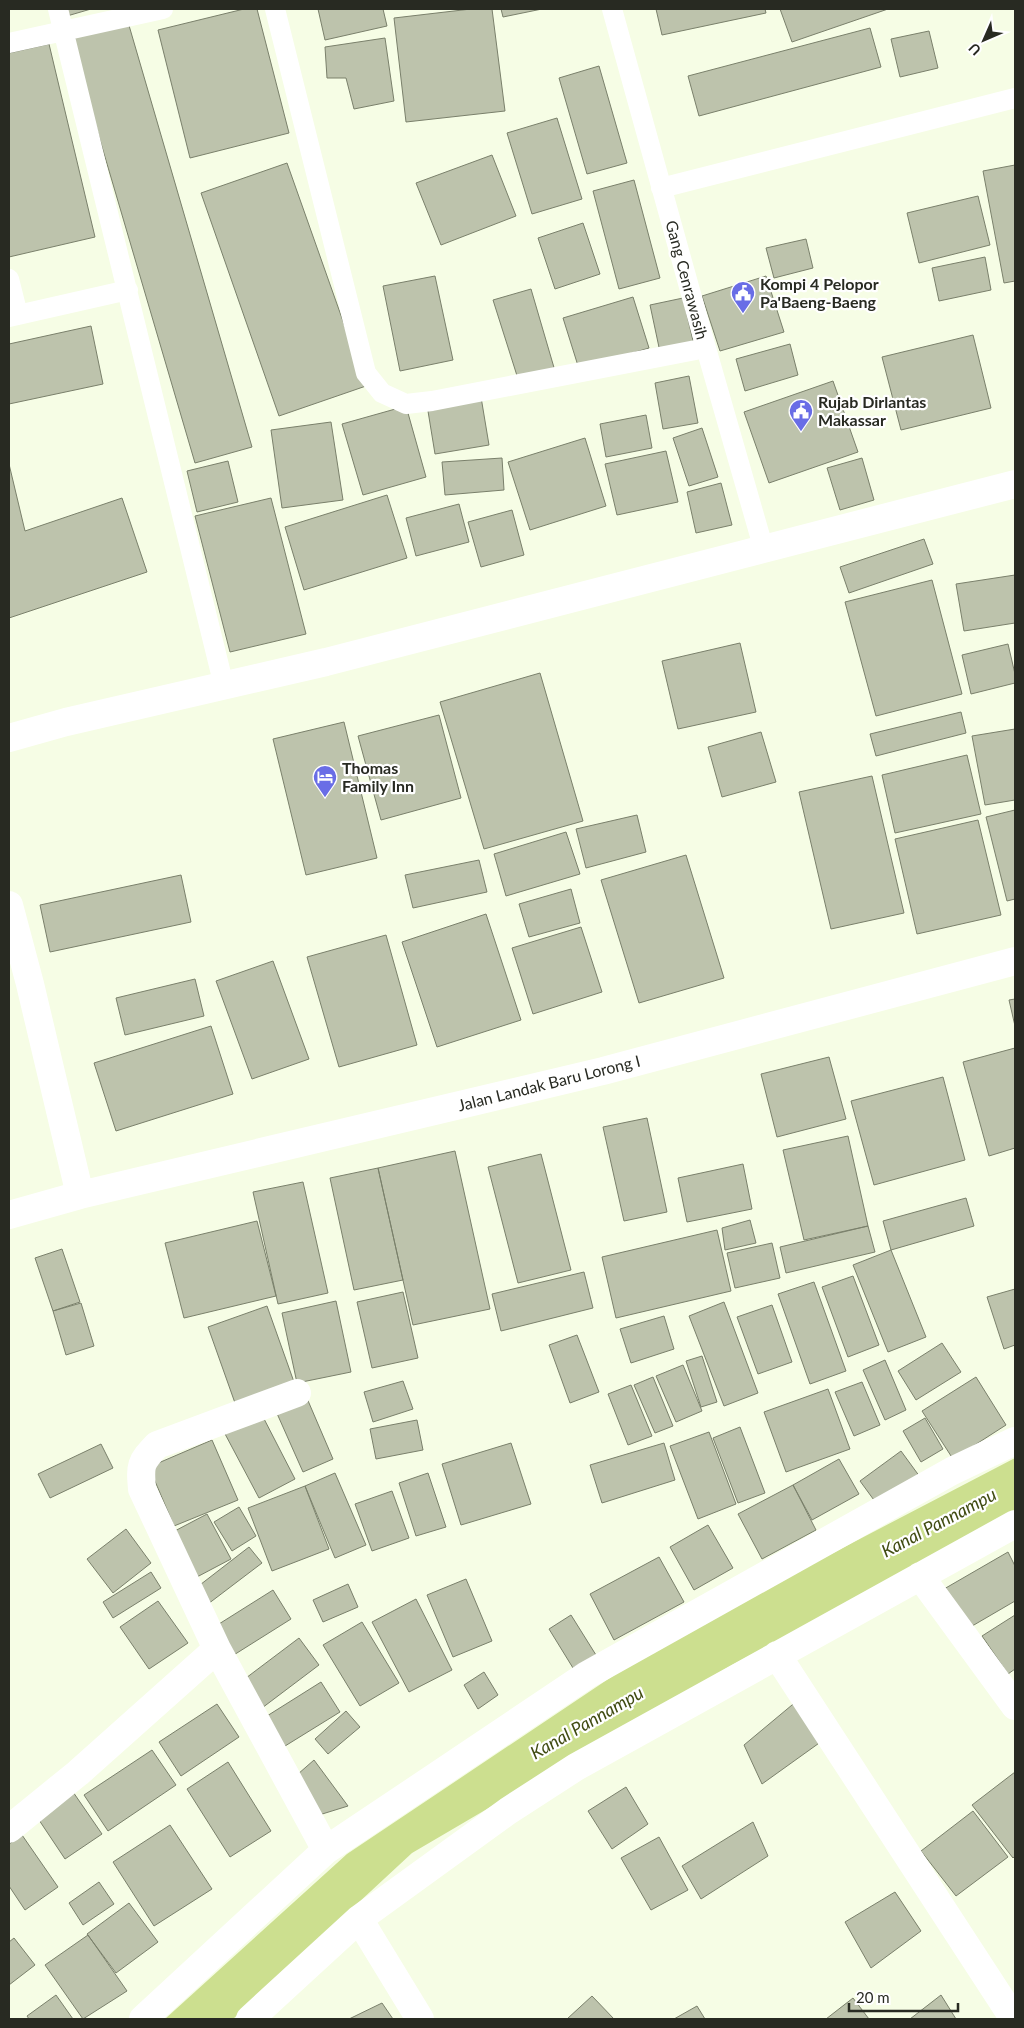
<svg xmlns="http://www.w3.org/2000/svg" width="1024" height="2028" font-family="Lato,sans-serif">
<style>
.water{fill:#ccdf8f}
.building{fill:#bdc3ac;stroke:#7a806b}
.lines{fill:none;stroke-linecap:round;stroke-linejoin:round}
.service{stroke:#fff;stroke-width:20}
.minor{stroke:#fff;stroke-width:28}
.labels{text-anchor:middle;stroke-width:4.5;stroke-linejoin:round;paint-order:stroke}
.street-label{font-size:16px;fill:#282a22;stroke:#fff}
.poi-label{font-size:16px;font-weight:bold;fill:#282a22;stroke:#fff;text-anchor:start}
.water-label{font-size:18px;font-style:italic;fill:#414c12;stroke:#fff}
</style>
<rect width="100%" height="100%" fill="#f6fde5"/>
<path class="water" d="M1015,1458V1514L732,1665L412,1853L233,2019H165L347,1854L668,1639Z"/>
<path class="building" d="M65,9H91L67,16Z
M244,9H257L289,133L190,158L158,30Z
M318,9H383L387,26L325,40Z
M471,9H492L505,111L406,122L394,18Z
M501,9H542L503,17Z
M656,9H765L766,13L662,35Z
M780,9H888L792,42Z
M128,22L252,447L195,463L70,38Z
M870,28L881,67L699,116L688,76Z
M929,31L938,68L900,77L891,39Z
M385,38L394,101L354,109L346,78H327L325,47Z
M49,44L95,237L9,257V53Z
M599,66L627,163L587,174L559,78Z
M557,118L582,199L532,214L507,133Z
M492,155L516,216L441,245L416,183Z
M287,163L366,386L279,416L201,193Z
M1015,165V281L1004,283L983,171Z
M634,180L660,278L619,289L593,191Z
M978,196L990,245L919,263L907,213Z
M583,223L600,274L555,289L538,238Z
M806,239L813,268L774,278L766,248Z
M985,257L991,290L939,301L932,268Z
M435,276L453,360L400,371L383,286Z
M766,276L784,332L720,351L702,296Z
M531,289L555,371L519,382L493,300Z
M633,297L649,348L579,369L563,318Z
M683,298L694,345L660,352L650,305Z
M91,326L103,384L9,404V344Z
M973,335L991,408L901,430L882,357Z
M790,344L798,375L745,391L736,359Z
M689,376L698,423L663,429L655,383Z
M833,381L858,452L769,483L744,412Z
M481,397L489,445L435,454L427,405Z
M406,406L426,477L363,495L342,424Z
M646,415L652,448L606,457L600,424Z
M331,422L343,500L282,508L271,430Z
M702,428L718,477L689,486L673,438Z
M585,438L606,506L530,530L508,462Z
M666,451L678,502L617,515L605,464Z
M502,458L504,490L445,495L442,462Z
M862,458L874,500L840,510L827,468Z
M228,461L238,502L197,512L187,471Z
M9,464L25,531L122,498L147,572L9,618Z
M721,483L732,525L696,533L687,492Z
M387,495L407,558L304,590L285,527Z
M271,498L306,634L230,652L195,516Z
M459,504L469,542L416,556L406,518Z
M512,510L524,555L481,567L468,522Z
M924,539L933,564L849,593L840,567Z
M1015,575V623L964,631L956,584Z
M932,580L962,694L876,716L845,602Z
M740,643L756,712L678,729L662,661Z
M1008,644L1015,674V683L971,694L962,655Z
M540,673L583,821L484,849L440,702Z
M961,712L966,733L876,756L870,734Z
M439,715L461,798L381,820L358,736Z
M344,722L377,858L306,875L273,739Z
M1015,729V800L985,805L972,736Z
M761,732L776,782L722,797L708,747Z
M967,755L981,814L895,833L882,775Z
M872,776L904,913L831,929L799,792Z
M1015,810V899L1007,901L986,817Z
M637,815L646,852L586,868L576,829Z
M978,820L1001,915L917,934L895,839Z
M566,832L580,874L506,896L494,854Z
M686,855L724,978L639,1003L601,880Z
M479,860L487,892L413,908L405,875Z
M181,875L191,922L50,952L40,905Z
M571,889L580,923L529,937L519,904Z
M486,914L521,1020L437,1047L402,942Z
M581,927L602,992L533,1014L512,948Z
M386,935L417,1045L339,1067L307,957Z
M273,961L309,1059L252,1079L216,981Z
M195,979L204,1016L125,1035L116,998Z
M1015,999V1026L1009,1000Z
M211,1026L233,1094L116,1131L94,1063Z
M1015,1048V1148L989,1156L963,1062Z
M829,1057L846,1119L777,1137L761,1074Z
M943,1077L965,1160L874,1185L851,1101Z
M647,1118L667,1212L624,1221L603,1127Z
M848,1136L868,1226L804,1240L783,1150Z
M455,1151L490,1309L413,1325L378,1168Z
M541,1154L571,1270L518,1283L488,1167Z
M743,1164L752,1209L687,1222L678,1178Z
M378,1168L403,1280L354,1290L330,1178Z
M303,1182L328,1293L278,1304L253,1192Z
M966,1198L974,1226L891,1250L883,1221Z
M750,1220L756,1243L725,1250L722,1228Z
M257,1221L276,1296L184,1318L165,1243Z
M868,1226L875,1252L786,1273L780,1247Z
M717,1230L731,1291L616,1318L602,1257Z
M772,1243L780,1278L735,1288L727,1253Z
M62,1249L80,1302L53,1311L35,1258Z
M891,1250L926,1337L888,1352L853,1265Z
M584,1272L593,1308L501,1331L492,1294Z
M853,1276L879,1345L848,1357L822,1287Z
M814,1282L846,1371L810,1384L778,1294Z
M1015,1289V1345L1004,1349L987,1297Z
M403,1292L418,1358L372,1368L357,1302Z
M336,1301L351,1372L297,1383L282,1313Z
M724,1302L758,1393L724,1406L689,1316Z
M81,1303L94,1346L66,1355L53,1311Z
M772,1305L792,1362L758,1374L737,1317Z
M267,1306L294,1382L235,1403L208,1327Z
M664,1316L674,1349L631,1363L620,1329Z
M577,1335L599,1392L570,1403L549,1345Z
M942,1343L961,1372L916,1400L898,1371Z
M702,1356L717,1402L701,1407L686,1361Z
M885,1360L906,1410L885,1420L863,1370Z
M683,1365L702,1411L676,1422L656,1376Z
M653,1377L673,1426L655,1433L634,1385Z
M976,1377L1006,1425L953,1459L922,1411Z
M403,1381L413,1409L373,1422L364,1392Z
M862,1382L880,1425L854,1436L835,1392Z
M631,1385L652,1436L628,1445L608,1394Z
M828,1389L850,1449L786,1472L764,1412Z
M306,1396L333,1459L303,1472L275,1409Z
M261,1413L295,1479L259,1498L224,1432Z
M925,1418L943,1449L921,1462L903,1431Z
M417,1420L423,1450L376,1459L370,1429Z
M740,1427L765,1493L738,1503L713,1438Z
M709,1432L736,1504L698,1519L670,1446Z
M212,1440L238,1500L174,1526L149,1467Z
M511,1443L531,1504L461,1525L442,1464Z
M664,1443L675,1480L602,1503L590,1465Z
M101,1444L113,1468L50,1498L38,1474Z
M901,1451L920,1477L879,1507L860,1481Z
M839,1459L859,1494L812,1520L793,1485Z
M335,1473L366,1545L335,1558L305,1486Z
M428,1473L446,1527L416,1536L399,1483Z
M793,1485L816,1530L762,1559L738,1514Z
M305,1486L329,1549L272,1571L248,1508Z
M392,1491L409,1538L372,1551L355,1504Z
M239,1507L256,1536L232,1551L214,1522Z
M207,1514L231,1559L195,1578L171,1533Z
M708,1525L733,1568L694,1590L670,1547Z
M126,1529L151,1563L113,1593L87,1559Z
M249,1547L262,1563L208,1604L196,1588Z
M1008,1552L1015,1566V1601L967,1629L944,1589Z
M659,1557L684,1602L614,1640L590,1594Z
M151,1572L161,1588L113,1618L103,1602Z
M466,1579L492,1641L453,1657L427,1595Z
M348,1584L358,1607L323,1622L313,1600Z
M273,1590L291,1619L229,1658L211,1629Z
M416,1599L452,1670L409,1692L372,1622Z
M158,1601L188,1643L149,1669L120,1627Z
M571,1615L596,1655L573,1668L549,1629Z
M1015,1615V1669L1008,1674L982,1636Z
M362,1622L399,1683L360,1706L323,1645Z
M299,1638L319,1665L262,1708L242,1681Z
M484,1672L498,1695L478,1709L464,1685Z
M321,1682L340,1712L277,1751L259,1721Z
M798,1700L822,1741L762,1784L744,1745Z
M217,1704L239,1737L181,1776L159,1742Z
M346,1711L360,1727L328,1754L315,1739Z
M152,1750L176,1785L108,1831L84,1795Z
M314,1760L348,1806L319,1815L298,1774Z
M228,1762L271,1831L230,1857L187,1789Z
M1015,1772V1856L1013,1858L972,1805Z
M626,1787L648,1824L612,1849L588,1811Z
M71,1789L102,1834L65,1859L35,1814Z
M973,1811L1008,1857L956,1896L921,1851Z
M753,1822L768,1856L701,1899L682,1866Z
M170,1825L212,1889L154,1926L113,1862Z
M22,1835L58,1887L25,1910L9,1886V1844Z
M659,1837L688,1890L651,1910L621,1858Z
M99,1882L114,1904L83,1925L69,1903Z
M895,1892L921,1931L871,1968L845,1922Z
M129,1903L158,1942L116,1973L87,1934Z
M88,1935L127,1991L83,2019L45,1965Z
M14,1938L35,1965L9,1985V1942Z
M56,1995L73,2019H29L27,2016Z
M941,1995L956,2019H910Z
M592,1996L614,2019H567Z
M853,1998L869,2019H826Z
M382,2003L393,2019H349Z
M697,2006L705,2019H674Z"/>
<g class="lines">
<path class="service" d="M58,9L224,686
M275,9L366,373L382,393L406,404L432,401L706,348
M612,9L706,348L764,550
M9,43L163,9
M661,188L1015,98
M9,279L18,315
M9,317L128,290"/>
<path class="minor" d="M9,738L66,722L326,662L1015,484
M9,905L30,984L80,1195
M9,1215L80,1195L603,1071L1015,961
M297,1393L157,1445C140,1463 140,1465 142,1489L217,1649L326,1850L587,1675L952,1471L1015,1441
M920,1576L1015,1706
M777,1655L1014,2019
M9,1829L78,1773L217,1649
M359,1919L420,2019
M143,2019L326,1850
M250,2019L359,1919L508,1811L576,1767L1015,1524"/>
</g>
<defs>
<g id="civic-pin" transform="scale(1.25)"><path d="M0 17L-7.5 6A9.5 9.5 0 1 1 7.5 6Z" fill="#696de6" stroke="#fff"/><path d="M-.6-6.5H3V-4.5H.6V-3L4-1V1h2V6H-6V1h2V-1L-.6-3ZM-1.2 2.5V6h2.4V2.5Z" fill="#fff"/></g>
<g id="hotel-pin" transform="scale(1.25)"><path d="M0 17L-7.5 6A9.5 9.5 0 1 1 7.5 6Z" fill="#696de6" stroke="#fff"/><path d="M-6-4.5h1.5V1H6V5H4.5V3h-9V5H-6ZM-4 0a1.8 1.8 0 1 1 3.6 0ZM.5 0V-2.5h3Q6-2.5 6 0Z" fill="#fff"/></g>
</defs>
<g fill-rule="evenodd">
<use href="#civic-pin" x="743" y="293"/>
<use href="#civic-pin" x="801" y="411"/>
<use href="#hotel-pin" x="325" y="777"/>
</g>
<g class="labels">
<g class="street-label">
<text transform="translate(687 280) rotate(75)" y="6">Gang Cenrawasih</text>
<text transform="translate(549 1083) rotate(-14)" y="6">Jalan Landak Baru Lorong I</text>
</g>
<g class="poi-label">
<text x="760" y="290">Kompi 4 Pelopor<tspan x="760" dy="18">Pa'Baeng-Baeng</tspan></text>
<text x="818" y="408">Rujab Dirlantas<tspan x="818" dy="18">Makassar</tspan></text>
<text x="342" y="774">Thomas<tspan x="342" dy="18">Family Inn</tspan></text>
</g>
<g class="water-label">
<text transform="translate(939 1523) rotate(-28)" y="6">Kanal Pannampu</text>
<text transform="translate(587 1723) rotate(-30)" y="6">Kanal Pannampu</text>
</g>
</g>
<rect width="1024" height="2028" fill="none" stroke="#282a22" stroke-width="20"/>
<g transform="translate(984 40) rotate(225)" stroke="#ffffff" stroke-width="4" paint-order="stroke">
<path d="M0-4L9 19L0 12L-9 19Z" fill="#282a22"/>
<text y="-8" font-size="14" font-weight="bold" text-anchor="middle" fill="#282a22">U</text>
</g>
<path d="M849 2003v8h109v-8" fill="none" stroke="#282a22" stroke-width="2.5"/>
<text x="856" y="2003" font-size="15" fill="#282a22" stroke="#ffffff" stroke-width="4" paint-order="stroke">20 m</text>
</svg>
